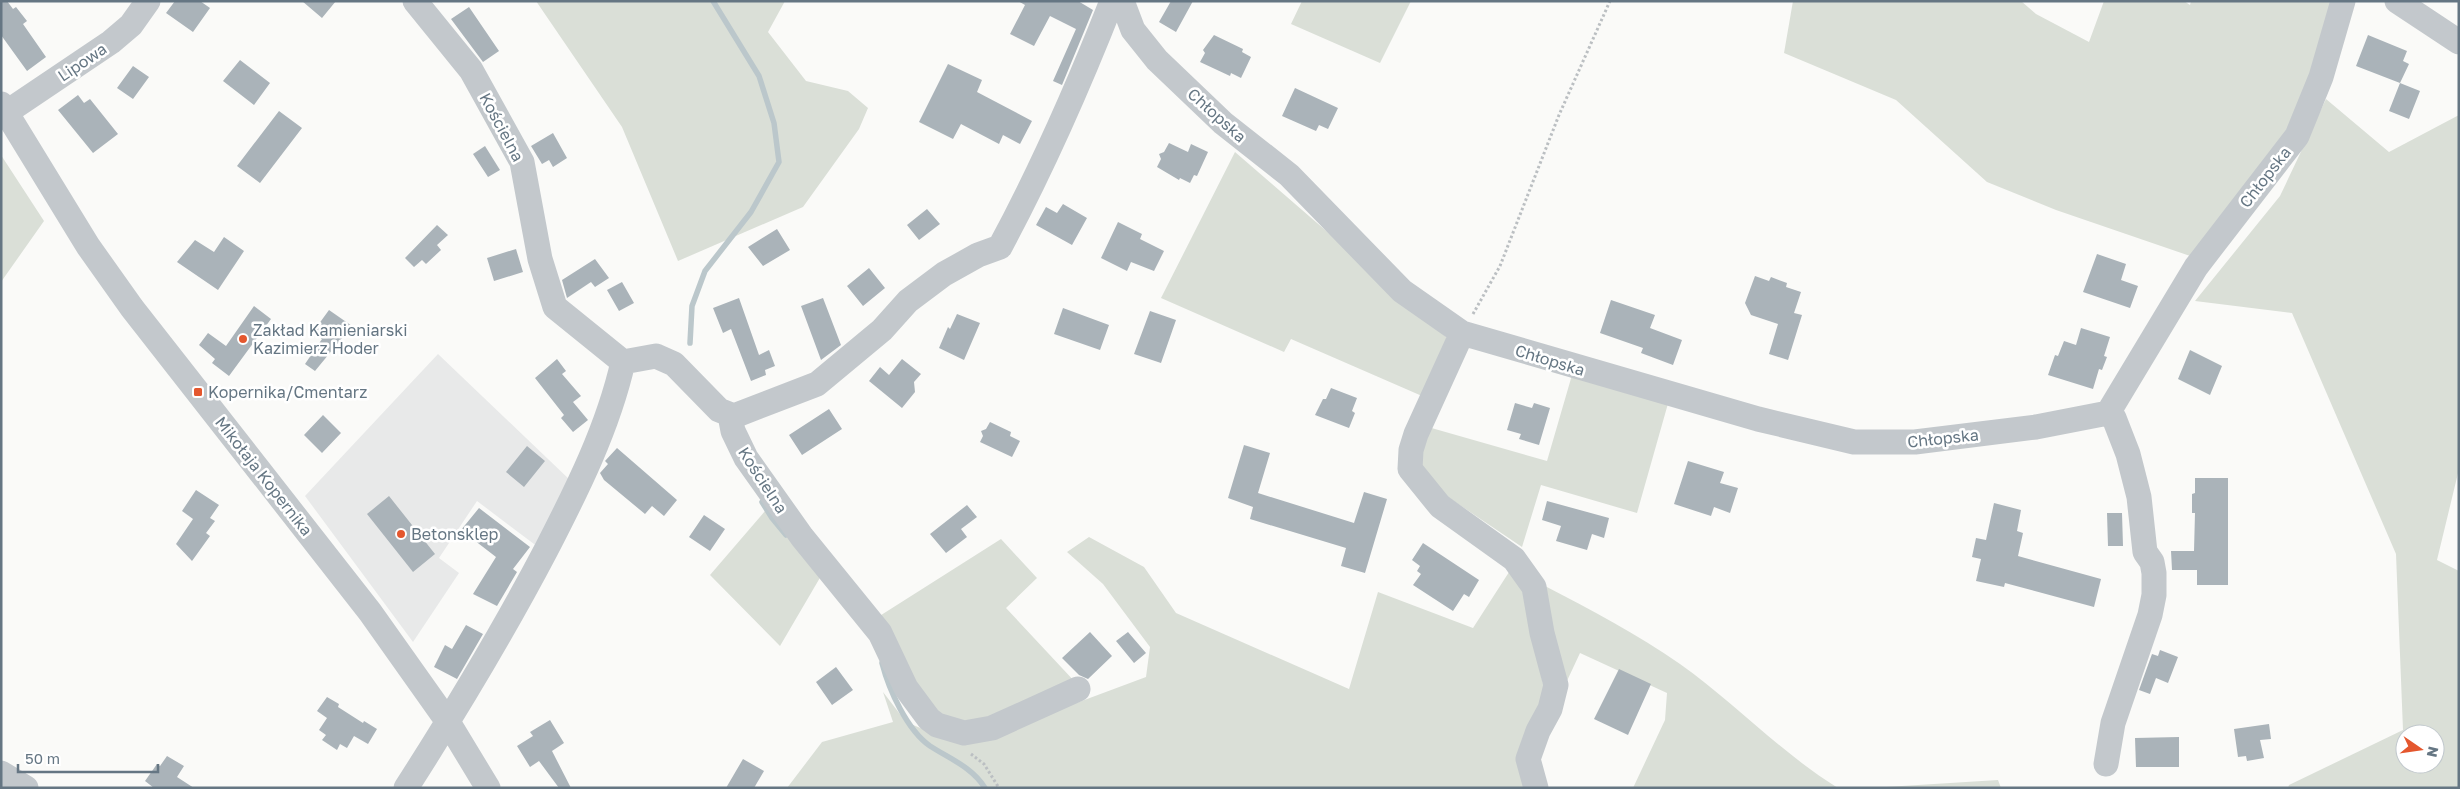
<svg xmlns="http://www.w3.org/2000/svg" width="2460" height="789" font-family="'Golos Text',sans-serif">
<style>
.built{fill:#e8e9e9}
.green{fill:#dadfd7;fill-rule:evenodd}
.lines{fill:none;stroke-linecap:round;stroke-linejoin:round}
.stream{stroke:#bbc7cb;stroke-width:5.5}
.building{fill:#aab3b9}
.path{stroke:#bbbfc2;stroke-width:3;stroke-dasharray:2.5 2.5;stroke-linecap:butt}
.minor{stroke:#c3c8cc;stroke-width:25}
.poi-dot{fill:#e4572e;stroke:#fff;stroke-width:2}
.labels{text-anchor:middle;stroke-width:5;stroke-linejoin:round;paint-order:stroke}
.street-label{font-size:16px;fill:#657683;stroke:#fff}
.poi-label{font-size:16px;fill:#657683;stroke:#fff;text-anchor:start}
</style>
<rect width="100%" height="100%" fill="#fafaf8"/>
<path class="built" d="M438,354L571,481L538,547L477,501L439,558L459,573L413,642L305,496Z"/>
<path class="green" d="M536,1H785L768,32L806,81L848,91L868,108L859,129L803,207L678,261L622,127Z
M1302,1H1411L1380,63L1291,24Z
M1793,1H2021L2036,14L2089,42L2104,1H2184L2190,5L2191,1H2337L2292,133L2196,258L2056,210L1987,182L1896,100L1784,53Z
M2326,99L2389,152L2459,115V469L2437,560L2459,571V788H2288L2289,785L2403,730L2396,554L2292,313L2195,301L2280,196ZM2405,734H2435V764H2405Z
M1235,152L1428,319L1450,341L1422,396L1291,339L1284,352L1161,298Z
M1,155L44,221L1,282Z
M1572,375L1669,400L1637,513L1541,485L1522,547L1436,489L1416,456L1428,427L1547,461Z
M765,511L821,576L780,646L710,575Z
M1089,537L1144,567L1176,613L1349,689L1378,592L1473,628L1511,569L1520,578L1545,693L1530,788H787L822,742L893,722L883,692L906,722L954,742L977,740L1146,677L1150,647L1103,584L1067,552Z
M1001,539L1037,578L1006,608L1076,683L983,723L941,721L926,711L878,617Z
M1545,586C1591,610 1637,634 1680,664C1735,703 1781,753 1838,788H1633L1665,720L1667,693L1580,653L1566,683L1556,649Z
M1998,780L2001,788H1870Z"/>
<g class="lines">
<path class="stream" d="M690,343L692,306L705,271L751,212L779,162L774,123L759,76L713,1
M762,502L772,518L786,535
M882,663C889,690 907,730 930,746C950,759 972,767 985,788"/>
</g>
<path class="building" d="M1,1H7L13,9L16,7L27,21L23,24L46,57L27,71L1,35Z
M175,1H200L210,8L193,32L166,13Z
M302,1H336L322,18Z
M1018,1H1078L1093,10L1062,85L1053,81L1076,29L1050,16L1034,46L1010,34L1025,5Z
M1171,1H1193L1176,32L1159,22Z
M469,7L499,51L483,62L451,19Z
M1214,35L1243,49L1242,52L1251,57L1241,78L1231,73L1230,76L1200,62L1205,53L1203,50Z
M2368,35L2407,51L2403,61L2409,64L2400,83L2356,66Z
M240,60L270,83L254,105L223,81Z
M948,64L982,80L977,92L1032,121L1020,144L1003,135L999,144L961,124L953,139L919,122Z
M133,66L149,77L133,99L117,88Z
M2400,83L2420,91L2409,119L2389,111Z
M1295,88L1338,108L1328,129L1319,125L1316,131L1282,116Z
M78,95L84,103L90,99L118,134L93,153L58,110Z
M279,111L302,128L260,183L237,166Z
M553,133L567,158L553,167L549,160L542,164L531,146Z
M1169,143L1188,152L1191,144L1208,152L1197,176L1194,175L1190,183L1180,178L1179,180L1157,167L1161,159L1159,154L1164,152Z
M485,146L500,170L488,177L473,154Z
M1063,204L1087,218L1072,245L1036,225L1046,207L1057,213Z
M927,209L940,224L919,240L907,225Z
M1118,222L1142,234L1140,239L1164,251L1154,271L1131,262L1127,271L1101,258Z
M437,225L448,235L437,245L441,250L426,264L422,260L414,267L405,258Z
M777,229L790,250L763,266L748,247Z
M224,237L244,251L218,290L177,262L195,240L214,252Z
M516,249L523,272L494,281L487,258Z
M2097,254L2126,264L2121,280L2138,286L2130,308L2083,292Z
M595,259L609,278L595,287L591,282L567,298L562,280Z
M869,268L885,288L863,306L847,286Z
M1755,276L1769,281L1771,277L1787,283L1786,287L1801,292L1794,313L1802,315L1788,360L1769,354L1778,324L1751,315L1745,303Z
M622,282L634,303L619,311L607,290Z
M739,298L759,355L769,350L775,366L765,370L766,375L751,381L731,329L723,333L713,308Z
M823,298L841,345L821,360L801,306Z
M1611,300L1655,315L1650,328L1682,340L1673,365L1641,353L1643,348L1600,333Z
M254,306L271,319L229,376L212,363L215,359L199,345L208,333L226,346Z
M1063,308L1109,325L1100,350L1054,334Z
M329,310L352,326L315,371L305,364L322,339L313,332Z
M1150,311L1176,320L1161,363L1134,354Z
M957,314L980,323L964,360L939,348L948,327L950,329Z
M2081,328L2110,337L2104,356L2107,357L2102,370L2099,369L2093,389L2048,375L2055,355L2058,356L2064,341L2076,345Z
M2190,350L2222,366L2210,395L2178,379Z
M557,359L566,371L562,374L581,396L573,402L588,420L573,432L561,418L564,415L535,378Z
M902,359L921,374L914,382L915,392L902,408L869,381L880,367L889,375Z
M1331,388L1357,398L1352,411L1355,413L1349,428L1315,415L1323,399H1326Z
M1515,403L1532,408L1534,403L1550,408L1539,445L1519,439L1521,434L1507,430Z
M829,409L842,429L802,455L789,435Z
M323,415L341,433L322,453L304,435Z
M990,422L1011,432L1010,436L1020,441L1012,457L980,442L983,436L981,431L986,429Z
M1244,445L1270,453L1258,493L1354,523L1364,492L1387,499L1365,573L1341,566L1346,548L1250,519L1253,507L1228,498Z
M527,446L545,461L524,487L506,472Z
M617,448L677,500L664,516L652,506L645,514L604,480L600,473L608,464L605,461Z
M1688,461L1724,472L1720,483L1738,488L1730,513L1714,507L1711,516L1674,504Z
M2195,478H2228V585H2197V570H2172L2171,551H2194L2195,513H2192V494L2195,493Z
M196,490L219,505L210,518L215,521L206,533L210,536L192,561L176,544L193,519L182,511Z
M389,496L435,554L413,572L367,514Z
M1547,501L1609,518L1604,538L1592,534L1587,550L1556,541L1561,526L1542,520Z
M1994,503L2021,510L2017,531L2023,533L2018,556L2101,579L2094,607L2005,583L2004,587L1976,581L1981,559L1972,557L1976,538L1986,540Z
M967,505L977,517L961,529L967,537L946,553L930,534Z
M479,508L530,547L513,569L517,572L497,606L473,594L496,557L461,530Z
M2107,513H2122L2123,546H2108Z
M704,515L725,529L710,551L689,537Z
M1423,543L1479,580L1469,597L1464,594L1453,611L1413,585L1421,574L1417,571L1420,566L1412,560Z
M466,625L483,634L457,679L434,667L445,645L452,649Z
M1090,632L1112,656L1088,679L1079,675L1062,658Z
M1128,632L1146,653L1134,663L1116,641Z
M2160,650L2178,657L2168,683L2156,678L2150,694L2139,690L2152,654L2158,656Z
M836,667L853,690L832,705L816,682Z
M1619,669L1651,684L1628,735L1594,719Z
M327,697L339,704L338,707L363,723L364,721L377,729L368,744L354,736L347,748L340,744L337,750L322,740L326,735L319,730L327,718L317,711Z
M550,720L564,743L552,751L571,788H559L539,761L530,767L517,746L533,736L530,732Z
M2269,724L2271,739L2260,740L2264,758L2247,761L2246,756L2238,757L2234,729Z
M2179,737V767H2136L2135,738Z
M167,756L184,766L177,777L194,788H154L145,781L157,764L160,766Z
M743,759L764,771L754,788H726Z"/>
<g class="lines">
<path class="path" d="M1473,314L1500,266L1559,115L1610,1
M971,754L984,764L999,788"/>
<path class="minor" d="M415,1L471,70L522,162L540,259L555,307L623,362L656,356L674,364L719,410L734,416L817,384L882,330L908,301L944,274L978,255L1000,247C1043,167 1079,85 1112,1
M1122,1L1133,30L1157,60L1223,123L1289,175L1402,291L1462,333L1758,419L1854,442H1915L2036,427L2108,413L2196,267L2297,136L2321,77L2343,1
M2397,1L2459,42
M1,104L88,246L132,308L370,612L448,722L488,788
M7,112L111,42L131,25L148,1
M1462,333L1416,434L1411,450L1410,469L1440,506L1514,559L1534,587L1542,633L1556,685L1550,709L1538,731L1528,759L1536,788
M730,415L733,431L746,458L802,537L880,633L906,688L929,719L937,725L964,733L992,728L1078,689
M2106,764L2113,723L2150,615L2154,595V573L2152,562L2145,552L2139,497L2128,454L2114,418L2108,413
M1,773L26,788
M406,788C456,710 503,632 546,550C577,490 608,428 623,362"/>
</g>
<g class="poi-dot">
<circle cx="243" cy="339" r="5"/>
<rect x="193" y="387" width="10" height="10" rx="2.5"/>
<circle cx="401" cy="534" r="5"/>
</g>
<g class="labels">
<g class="street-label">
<text transform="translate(82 62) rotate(-34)" y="6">Lipowa</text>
<text transform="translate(1217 115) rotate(42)" y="6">Chłopska</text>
<text transform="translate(502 127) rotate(62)" y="6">Kościelna</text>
<text transform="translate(2265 177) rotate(-52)" y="6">Chłopska</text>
<text transform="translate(1550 360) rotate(17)" y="6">Chłopska</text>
<text transform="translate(1943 438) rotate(-6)" y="6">Chłopska</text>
<text transform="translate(264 476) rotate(52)" y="6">Mikołaja Kopernika</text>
<text transform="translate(763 480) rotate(57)" y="6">Kościelna</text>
</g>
<g class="poi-label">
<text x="253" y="336">Zakład Kamieniarski<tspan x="253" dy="18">Kazimierz Hoder</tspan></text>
<text x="208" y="398">Kopernika/Cmentarz</text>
<text x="411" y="540">Betonsklep</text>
</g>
</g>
<rect width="2460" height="789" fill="none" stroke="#657683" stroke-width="5"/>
<g transform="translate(2420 749) rotate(103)"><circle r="24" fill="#ffffff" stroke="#c1c8cd"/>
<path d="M0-4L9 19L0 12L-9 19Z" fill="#e4572e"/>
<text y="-8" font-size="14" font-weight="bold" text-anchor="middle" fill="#657683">N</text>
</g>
<path d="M18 764v8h140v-8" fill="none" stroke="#657683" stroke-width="2.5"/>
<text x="25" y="764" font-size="15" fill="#657683" stroke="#ffffff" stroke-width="4" paint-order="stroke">50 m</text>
</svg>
